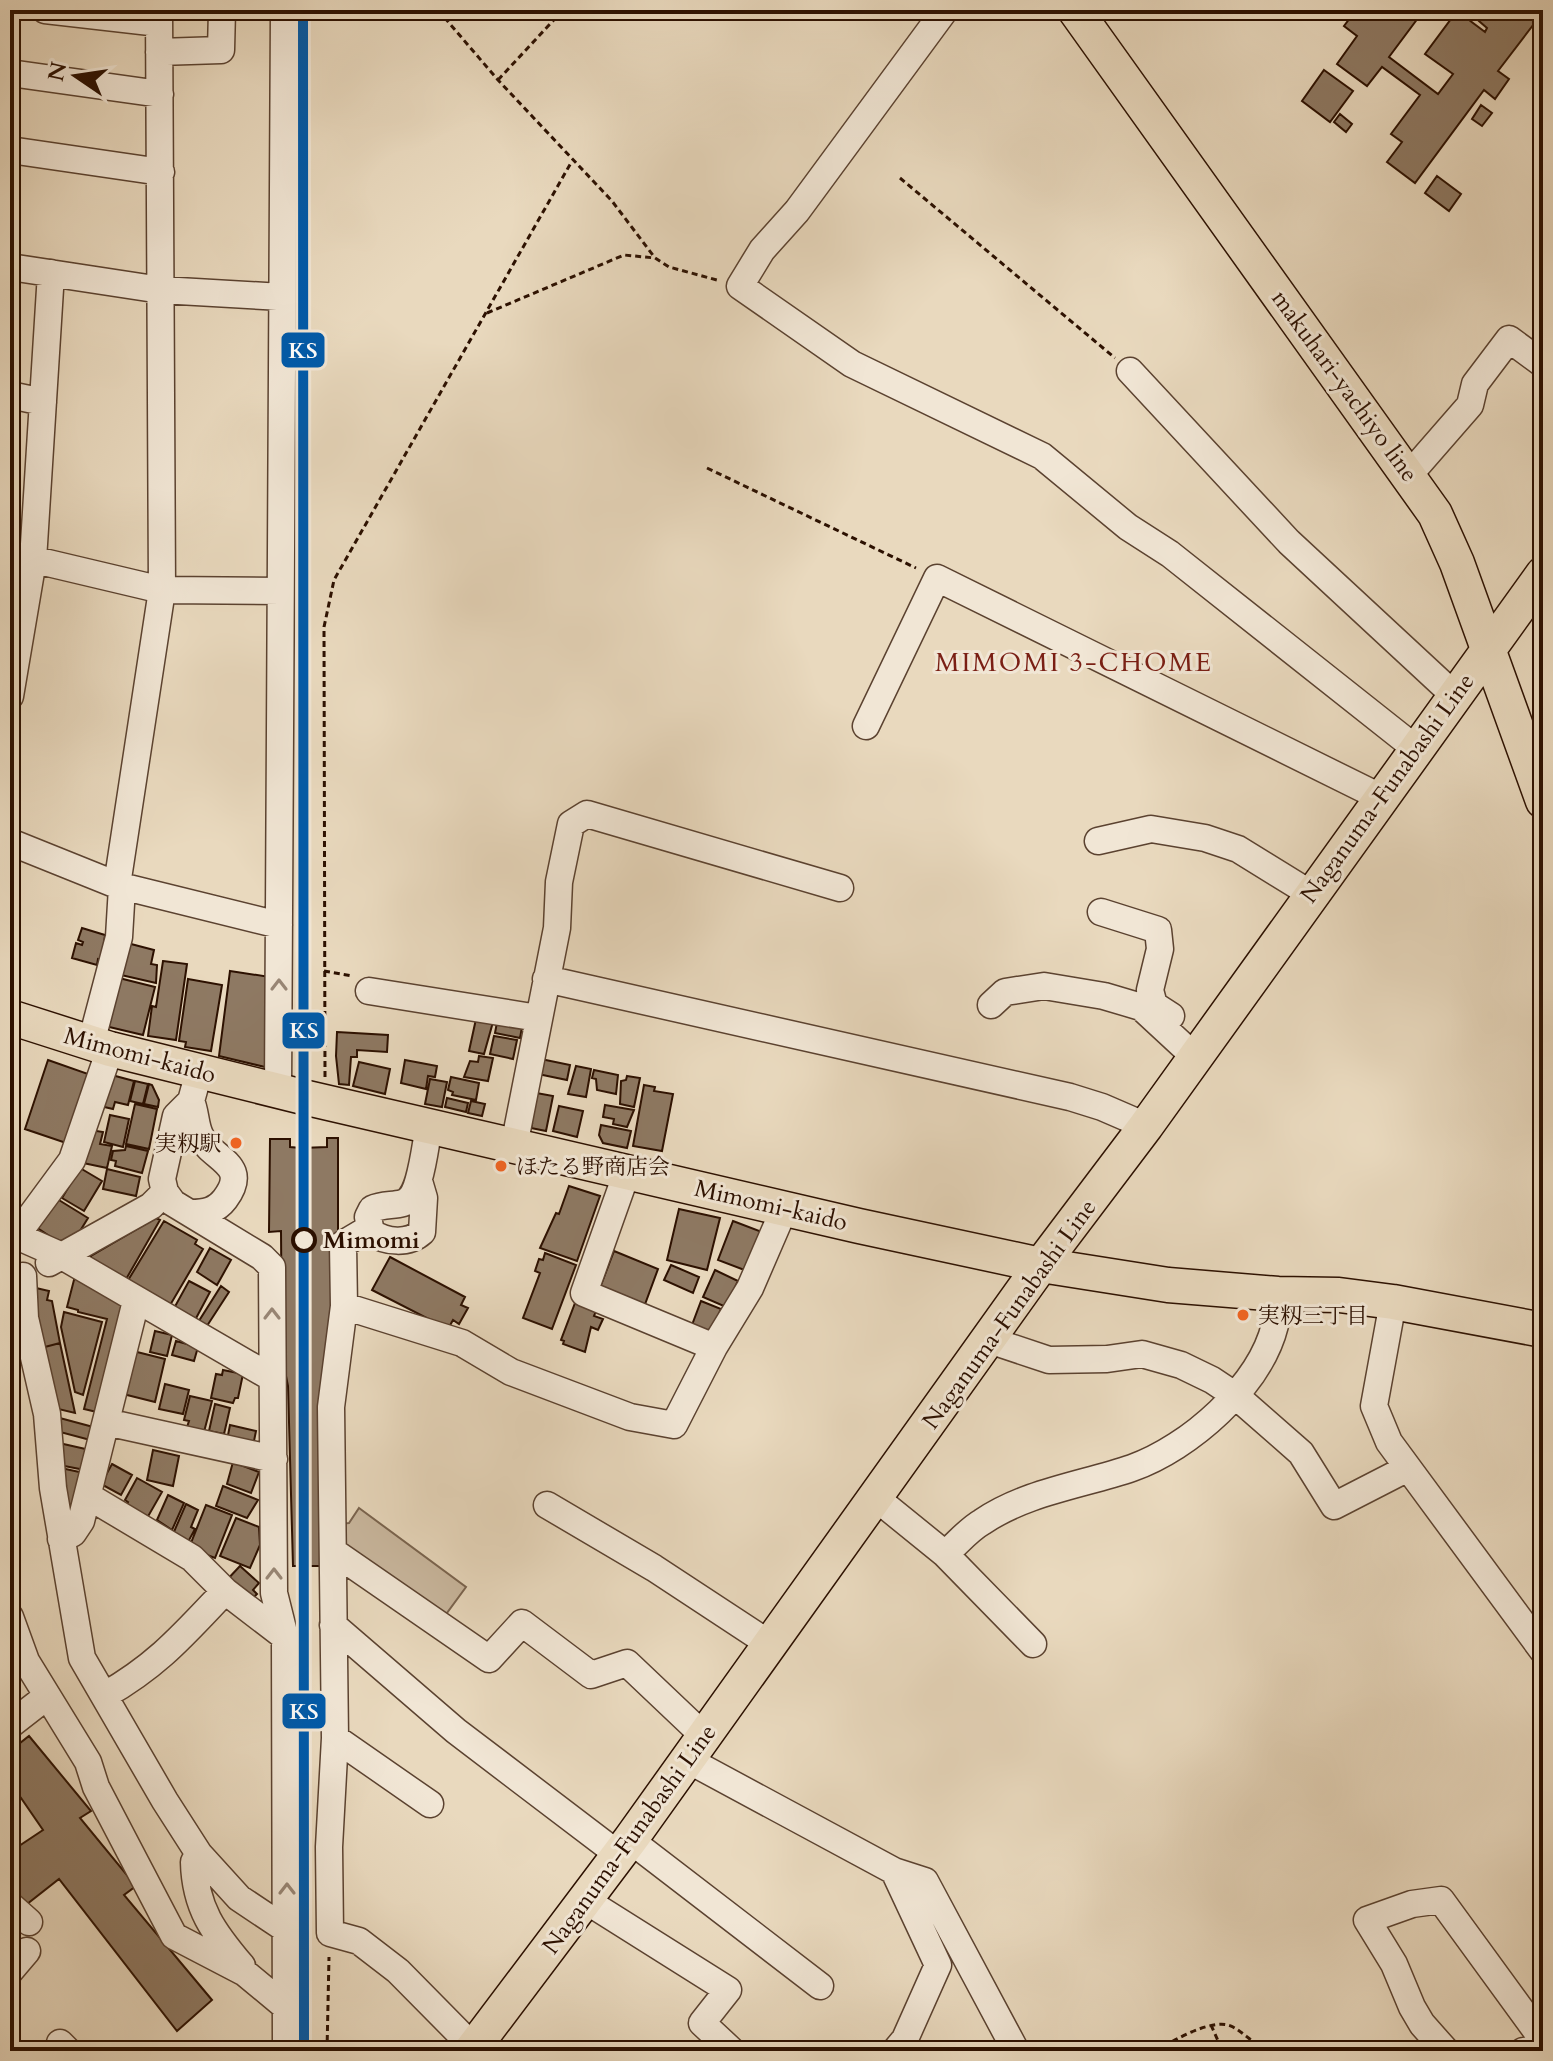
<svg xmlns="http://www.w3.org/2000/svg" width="1553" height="2061" font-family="Cardo,'Noto Serif JP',serif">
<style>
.green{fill:#c9b79e;stroke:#7a644f;stroke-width:2}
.building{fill:#8e7963;stroke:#2c1000;stroke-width:2}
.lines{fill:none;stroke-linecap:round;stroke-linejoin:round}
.minor-casing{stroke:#5b4230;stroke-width:29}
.major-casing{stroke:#2c1000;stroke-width:37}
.path{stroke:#2c1000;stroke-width:3;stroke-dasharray:6 4;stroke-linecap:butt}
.minor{stroke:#f1e6d5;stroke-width:26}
.major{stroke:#e9d9be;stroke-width:34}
.rail-1-casing{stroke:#f1e6d5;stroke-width:16}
.rail-1{stroke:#005aaa;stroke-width:10}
.oneway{stroke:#988675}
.bus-dot{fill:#f26522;stroke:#f1e6d5;stroke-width:3}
.stop-dot{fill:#f1e6d5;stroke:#2c1000;stroke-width:4}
.labels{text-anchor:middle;stroke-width:6;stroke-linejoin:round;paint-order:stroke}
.bus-label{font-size:22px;fill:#2c1000;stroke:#f1e6d5;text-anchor:start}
.street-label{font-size:24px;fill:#2c1000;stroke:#f1e6d5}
.stop-label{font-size:24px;font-weight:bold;fill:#2c1000;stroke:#f1e6d5;text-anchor:start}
.neighbourhood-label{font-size:26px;letter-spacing:2px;fill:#7a1f14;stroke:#f1e6d5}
.line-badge{stroke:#f1e6d5;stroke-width:3}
.badge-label{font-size:22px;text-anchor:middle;font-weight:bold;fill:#fff}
</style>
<rect width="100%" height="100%" fill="#e9d9be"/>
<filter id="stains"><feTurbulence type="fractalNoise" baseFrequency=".0025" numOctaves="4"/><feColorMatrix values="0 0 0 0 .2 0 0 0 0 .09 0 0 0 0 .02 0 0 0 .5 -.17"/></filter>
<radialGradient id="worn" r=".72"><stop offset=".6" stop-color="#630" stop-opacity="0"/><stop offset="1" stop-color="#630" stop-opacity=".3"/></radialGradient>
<path class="green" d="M359,1508L466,1587L441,1621L338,1549V1524L349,1523Z"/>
<path class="building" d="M1356,10H1366L1373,15L1376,10H1424L1389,57L1438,94L1453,74L1425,54L1457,11L1485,32L1487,28L1479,21L1487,10L1543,12L1498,71L1509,79L1495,99L1484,90L1415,183L1387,162L1402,142L1391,134L1420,95L1382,67L1367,86L1337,64L1357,36L1344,26Z
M1324,70L1353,91L1330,122L1302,101Z
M1481,105L1492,113L1482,126L1472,119Z
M1340,114L1352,124L1346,132L1334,122Z
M1437,176L1461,194L1449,211L1425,193Z
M82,928L105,935L102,960L98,959L97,965L72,958L76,943L82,945L83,942L78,940Z
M131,944L154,950L151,964L157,965L156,983L121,975L124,949Z
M163,961L187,964L176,1040L148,1036L152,1006L156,1007Z
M230,971L270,977L269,1068L219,1056Z
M115,977L155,987L143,1035L105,1026Z
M188,979L222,985L211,1051L185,1047L186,1042L179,1041Z
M498,1017L523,1022L520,1038L495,1033Z
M476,1019L493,1022L484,1054L469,1051Z
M337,1032L388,1035L387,1052L357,1050V1057H351L349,1085L339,1084L336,1056Z
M494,1036L517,1040L513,1059L490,1054Z
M479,1056L493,1058L488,1081L464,1077L470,1061L478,1062Z
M536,1058L570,1065L567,1080L533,1073Z
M48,1060L91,1075L69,1144L25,1129Z
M405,1060L437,1066L435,1077L428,1076L426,1089L401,1083Z
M359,1062L390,1069L385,1094L353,1086Z
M576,1066L591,1069L586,1097L568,1094Z
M594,1070L618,1075L616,1094L597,1090L596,1079L592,1078Z
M108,1074L134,1081L128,1105L115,1102L113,1109L100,1106Z
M627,1076L640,1078L634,1107L620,1104L621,1081L626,1080Z
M451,1077L479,1083L476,1100L452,1095L453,1092L448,1090Z
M430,1079L447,1082L442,1107L425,1104Z
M135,1081L148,1084L143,1104L130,1101Z
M149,1084L152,1085L159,1100L158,1107L144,1104Z
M644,1085L655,1087L654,1091L673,1094L662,1151L633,1146Z
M531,1092L553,1096L546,1131L531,1128L532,1124L525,1123Z
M447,1098L468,1103L466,1112L445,1107Z
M471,1101L485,1104L482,1116L468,1113Z
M135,1104L157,1109L149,1149L126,1144Z
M605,1105L634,1110L627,1127L613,1124L614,1119L603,1117Z
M559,1106L583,1111L577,1137L553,1131Z
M110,1115L129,1119L123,1147L104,1142Z
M601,1125L631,1131L627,1148L603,1143L599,1135Z
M90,1130L103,1132L100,1144L112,1146L107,1168L83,1163Z
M327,1138H338V1298L326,1566H293L288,1386L282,1356L281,1231L269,1232L270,1139H290V1147L301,1148L327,1147Z
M126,1146L148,1151L142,1173L115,1166L116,1161L111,1160L113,1151L125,1150Z
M80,1168L102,1181L84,1211L62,1198Z
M107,1169L140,1177L136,1196L103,1189Z
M569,1186L600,1196L577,1261L540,1248L556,1213L559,1214Z
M54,1197L88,1218L80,1231L60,1243L36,1227Z
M679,1209L720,1218L707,1270L667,1260Z
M156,1218L160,1220L125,1281L91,1261V1256Z
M164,1221L197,1240L195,1244L203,1249L169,1307L127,1282Z
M733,1221L762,1232L747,1271L718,1260Z
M210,1248L231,1260L217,1285L197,1272Z
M614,1251L658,1269L644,1307L599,1290Z
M545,1253L576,1265L552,1329L523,1318L540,1273L535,1271L539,1259L543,1260Z
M390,1257L465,1297L461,1305L468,1308L459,1324L453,1320L448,1329L372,1290Z
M671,1265L699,1277L693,1293L664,1280Z
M715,1270L738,1281L726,1307L703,1297Z
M75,1276L122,1304L101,1413L84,1409L107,1319L78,1312V1310L67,1307Z
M189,1281L210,1292L194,1322L173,1310Z
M221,1286L229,1292L205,1329L197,1324Z
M36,1288L49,1291L47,1300L52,1301L60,1343L41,1348L33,1303Z
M701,1301L721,1309L711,1333L692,1325Z
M575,1303L596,1311L594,1316L603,1319L598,1330L591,1327L585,1352L563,1344L564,1341L561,1340Z
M64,1312L102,1322L83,1395L75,1392L61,1327Z
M155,1331L172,1335L167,1356L150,1352Z
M176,1341L198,1347L194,1361L172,1355Z
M60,1343L75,1413L54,1408L41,1348Z
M133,1351L165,1359L155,1402L123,1394Z
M223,1370L243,1374L238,1398H235L233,1403L211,1398L216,1374L222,1375Z
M165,1384L189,1390L183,1414L159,1409Z
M190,1396L212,1401L204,1432L187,1427L189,1421L184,1420Z
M215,1404L230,1408L224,1434L209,1431Z
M56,1417L97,1428L94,1441L60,1432Z
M230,1425L256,1431L253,1446L227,1440Z
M59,1443L90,1450L85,1470L54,1464Z
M153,1450L179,1456L173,1486L147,1480Z
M233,1462L259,1472L251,1493L227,1484Z
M112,1464L132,1475L121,1495L101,1484Z
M61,1468L84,1473L76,1509L62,1505L66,1486L59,1484Z
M137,1478L162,1492L146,1520L125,1508L128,1502L125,1500Z
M223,1486L258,1500L247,1518L216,1506Z
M168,1495L184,1503L172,1530L157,1520Z
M186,1504L198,1510L191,1527L195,1529L188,1542L173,1534Z
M206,1505L232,1515L215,1558L189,1548Z
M236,1518L259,1527L260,1545L250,1568L220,1556Z
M240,1566L259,1583L253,1590L257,1594L248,1603L225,1582Z
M29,1736L91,1811L80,1818L136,1886L124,1895L212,2000L177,2031L59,1879L22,1908L10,1890V1852L43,1830L21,1798L10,1807V1751Z"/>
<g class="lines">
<g class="minor-casing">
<path id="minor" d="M45,10L159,23
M945,10L797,211L762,250L740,286L852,364L1042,456L1128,527L1170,554L1415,748
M159,52L221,50L222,10
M10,73L160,94
M10,150L161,172
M10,267L161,290L282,297
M1130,371L1289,542L1454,695
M10,395L43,402
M1409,475L1470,405L1475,384L1509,339L1543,364
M10,554L162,590L280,591
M10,696L33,560L51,273
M866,726L937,578L1380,797
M1098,841L1151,829L1205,838L1238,849L1311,894
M10,842L117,885L279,925
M117,885L162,590L159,10
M1101,912L1158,930L1160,949L1150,990L1154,1005L1171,1016
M546,979L1070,1097L1102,1107L1146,1126
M369,991L538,1018
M991,1005L1005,992L1044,986L1104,996L1141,1007L1195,1057
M91,1043L119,937L122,887
M199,1072L191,1101L176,1116L162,1179L165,1192L173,1203L262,1257L272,1267L274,1593L285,1637L286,2051
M278,1091L284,10
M514,1146L557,928L559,882L571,824L587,814L840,888
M627,1172L584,1293L714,1347L750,1288L785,1207
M419,1181L424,1198L422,1232C409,1244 386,1243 371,1232L368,1217L372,1209C383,1204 393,1206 403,1203C421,1198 425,1144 429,1127
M191,1213C205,1213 216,1211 225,1199C251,1164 212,1160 201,1137C195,1127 196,1112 191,1101
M370,1228L343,1244L344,1306L331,1407L335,1738L329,1847L330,1933L359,1941L398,1971L477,2051
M10,1233L62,1256L272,1378
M16,1236L72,1160L110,1049
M49,1263L151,1206L165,1192
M23,1276L25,1318L47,1414L53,1488L82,1658L165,1801L199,1854L239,1898L287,1930
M1393,1302L1374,1406L1389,1442L1543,1651
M344,1306L462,1343L511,1372L630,1417L674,1425L714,1347
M989,1340L1049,1360L1107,1359L1142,1354L1181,1365L1212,1380L1236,1396L1301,1453L1334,1506L1408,1468
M106,1422L274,1459
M88,1496L192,1558L225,1591L285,1637
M876,1498L945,1554L1033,1644
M547,1505L654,1568L771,1645
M61,1539L73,1533L81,1521L136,1301
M334,1552L489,1659L522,1623L591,1675L627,1663L705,1737
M945,1554C957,1544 968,1530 982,1522C1026,1492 1082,1485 1132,1468C1189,1448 1260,1386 1275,1325C1277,1315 1277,1304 1278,1294
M10,1617L26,1661L88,1762L96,1787L174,1936L245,1973L286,2007
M333,1625L456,1731L619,1855
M105,1695C158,1665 184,1634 225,1591
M10,1725L46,1697
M335,1738L430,1804
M688,1760L894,1871L925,1881L1016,2051
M630,1840L820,1986
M199,1854L194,1862C195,1908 214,1933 242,1966
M894,1871L938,1965L905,2039L895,2051
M585,1900L728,1990L702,2023L732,2051
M10,1905L29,1922
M10,1971L27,1951
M60,2043L68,2051
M1446,2051L1422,2024L1412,2007L1394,1964L1367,1920L1412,1904L1441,1900L1543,2040
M1523,2051L1543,2048"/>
</g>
<g class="major-casing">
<path id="major" d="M1075,10L1435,514L1457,563L1543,801
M10,1017L110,1049L303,1097L859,1226L1041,1265L1168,1285L1278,1294L1339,1295L1393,1302L1543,1330
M471,2051L630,1840L1041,1265L1146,1126L1543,574"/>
</g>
<path class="path" d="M438,10L498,80L612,201L655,258L669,267L717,280
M498,80L563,10
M900,178L1115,358
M487,313L624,255L655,258
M707,468L916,568
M324,971L352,976
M325,1077L324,627L334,580L572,161
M1211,2025L1219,2043L1211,2051
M1219,2043L1236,2044L1247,2051
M327,2051L329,1957
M1155,2051C1173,2041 1214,2016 1233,2027C1247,2035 1256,2047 1272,2051"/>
<use href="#minor" class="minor"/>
<use href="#major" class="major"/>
<g class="rail-1-casing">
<path id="rail-1" d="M303,10L304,2051"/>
</g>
<use href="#rail-1" class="rail-1"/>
</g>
<defs><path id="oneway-chevron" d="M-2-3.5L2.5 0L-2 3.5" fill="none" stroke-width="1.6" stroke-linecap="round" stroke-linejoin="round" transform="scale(2)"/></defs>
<g class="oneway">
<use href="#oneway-chevron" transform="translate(279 985) rotate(-90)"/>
<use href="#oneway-chevron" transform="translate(272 1314) rotate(-90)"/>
<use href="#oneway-chevron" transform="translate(274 1574) rotate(-90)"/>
<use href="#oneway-chevron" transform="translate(287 1889) rotate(-90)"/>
</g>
<g class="bus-dot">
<circle cx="236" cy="1143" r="7"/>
<circle cx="501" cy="1166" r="7"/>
<circle cx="1243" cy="1315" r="7"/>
</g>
<circle class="stop-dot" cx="304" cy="1240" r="11"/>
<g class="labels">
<g class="bus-label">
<text x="221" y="1151" text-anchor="end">実籾駅</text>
<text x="516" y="1174">ほたる野商店会</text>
<text x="1258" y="1323">実籾三丁目</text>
</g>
<g class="street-label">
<text transform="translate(1345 386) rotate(54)" y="8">makuhari-yachiyo line</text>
<text transform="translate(1387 788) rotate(-54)" y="8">Naganuma-Funabashi Line</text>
<text transform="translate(140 1055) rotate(15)" y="8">Mimomi-kaido</text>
<text transform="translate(771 1205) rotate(13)" y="8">Mimomi-kaido</text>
<text transform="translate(1009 1314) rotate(-54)" y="8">Naganuma-Funabashi Line</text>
<text transform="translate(629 1839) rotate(-54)" y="8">Naganuma-Funabashi Line</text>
</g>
<g class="stop-label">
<text x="323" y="1248">Mimomi</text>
</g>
<g class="neighbourhood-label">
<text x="1074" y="671">MIMOMI 3-CHOME</text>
</g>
</g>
<g class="line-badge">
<rect x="280" y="331" width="46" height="38" rx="8" fill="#005aaa"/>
<rect x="281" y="1011" width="45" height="39" rx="8" fill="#005aaa"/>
<rect x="281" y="1692" width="46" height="38" rx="8" fill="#005aaa"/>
</g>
<g class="badge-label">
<text x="303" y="358">KS</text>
<text x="304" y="1038">KS</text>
<text x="304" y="1719">KS</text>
</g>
<rect width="1553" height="2061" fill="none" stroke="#e9d9be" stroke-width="40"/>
<rect x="12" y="12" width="1529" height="2037" fill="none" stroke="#2c1000" stroke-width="4"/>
<rect x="20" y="20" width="1513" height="2021" fill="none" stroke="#2c1000" stroke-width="2"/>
<g transform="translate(76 76) rotate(283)" stroke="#f1e6d5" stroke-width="6" paint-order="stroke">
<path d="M0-6L14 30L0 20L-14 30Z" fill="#2c1000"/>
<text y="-12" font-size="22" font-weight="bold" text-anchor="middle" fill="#2c1000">N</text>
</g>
<rect width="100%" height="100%" filter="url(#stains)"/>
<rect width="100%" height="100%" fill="url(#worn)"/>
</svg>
